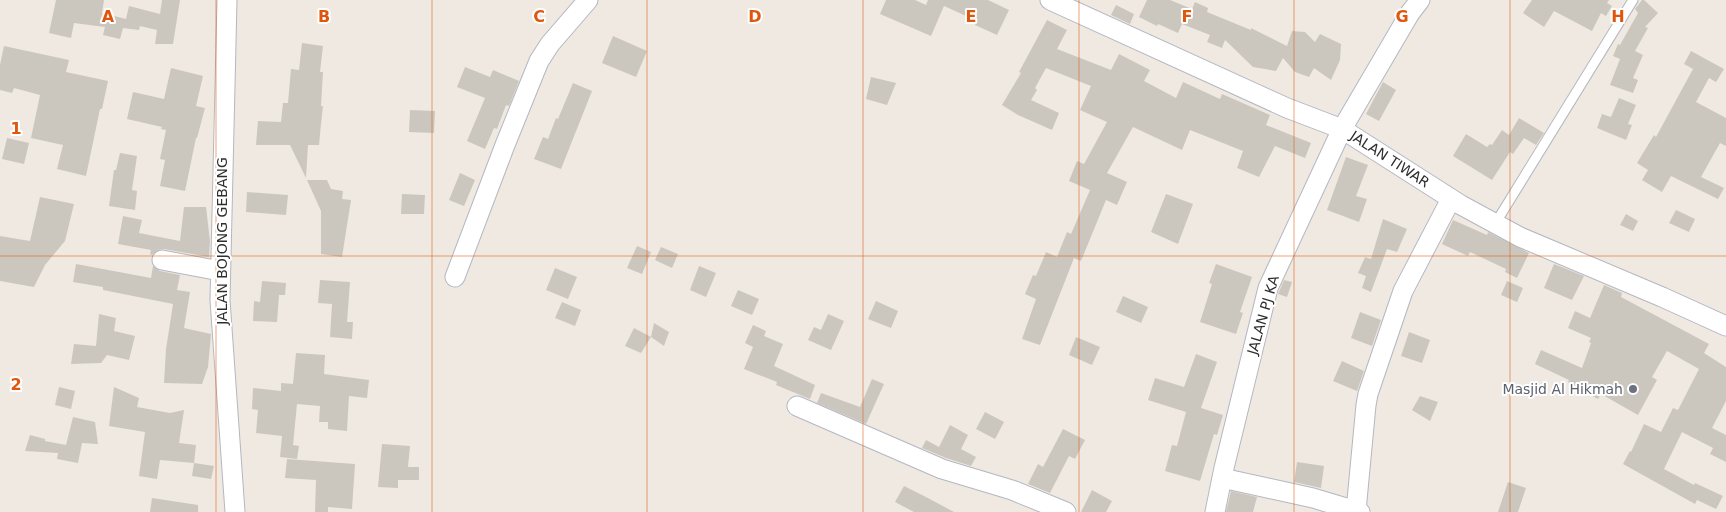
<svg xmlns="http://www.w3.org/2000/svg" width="1726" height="512" font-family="'DejaVu Sans',sans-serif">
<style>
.building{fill:#cbc7bf}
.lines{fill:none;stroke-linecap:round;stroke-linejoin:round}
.lane-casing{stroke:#b4b7c1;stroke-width:11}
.street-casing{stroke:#b4b7c1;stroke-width:21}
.lane{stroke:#fff;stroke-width:9}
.street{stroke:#fff;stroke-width:19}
.grid{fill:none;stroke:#df570e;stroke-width:1;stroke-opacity:0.55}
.worship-dot{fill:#6b7280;stroke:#fff;stroke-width:2}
.labels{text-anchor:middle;stroke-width:4;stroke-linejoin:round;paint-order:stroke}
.street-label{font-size:14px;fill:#2e2e2e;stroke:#fff}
.worship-label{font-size:14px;fill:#5b616d;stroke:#fff;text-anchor:end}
.grid-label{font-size:16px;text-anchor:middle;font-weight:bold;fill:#df570e;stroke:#fff;stroke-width:4;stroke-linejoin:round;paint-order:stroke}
</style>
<rect width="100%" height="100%" fill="#efe9e1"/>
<path class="building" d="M56,0H104L102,13L126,19L129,6L160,14L162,0H180L173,44H155L157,30L140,26L139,30L123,28L120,39L103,35L105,27L74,23L71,38L49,33Z
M886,0H915L926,5L928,0H988L1009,10L997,35L975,25L977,21L944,6L931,36L880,14Z
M1147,0H1170L1192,9L1195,2L1208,8L1207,12L1251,30V28L1287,46L1292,31L1305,32L1315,42L1320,34L1341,44L1340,60L1331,80L1314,68L1309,77L1295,72L1283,58L1276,71L1253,67L1225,40L1222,48L1207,42L1210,35L1182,24L1178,33L1158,24L1157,26L1139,17Z
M1532,0H1609L1607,3L1612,6L1606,16L1601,13L1592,31L1554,11L1544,27L1523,13Z
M1642,0H1644L1658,13L1645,27L1648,28L1635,51L1643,55L1633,78L1638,80L1633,93L1610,85L1620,59L1613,56L1618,44L1620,45L1638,13L1635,9Z
M1116,5L1134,14L1130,24L1111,15Z
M1047,20L1067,30L1057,49L1111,70L1119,54L1150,70L1144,81L1176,98L1183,82L1220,99L1222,94L1270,115L1266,125L1311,143L1305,158L1275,146L1259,177L1237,168L1243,151L1190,130L1182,150L1133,127L1107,173L1127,182L1117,205L1106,200L1081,261L1074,258L1040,345L1022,339L1036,299L1025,294L1033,275L1036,276L1046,252L1057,257L1067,232L1071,234L1090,190L1069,181L1077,161L1084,164L1107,122L1080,110L1091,86L1046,68L1035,88L1037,90L1031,100L1059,113L1052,130L1018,115L1002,105L1021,73L1019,72Z
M613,36L647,51L636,77L602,63Z
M302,43L323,46L320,72H323L321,106H323L321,124L319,145H308L306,178L290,145H256L258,121L281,122L283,103H288L291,69L299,70Z
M4,46L69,60L66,72L108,81L102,109H100L86,176L57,169L63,145L31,138L40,95L14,88L12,93L0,90V65Z
M1691,51L1724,69L1716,82L1709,78L1696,102L1726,118V146L1720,143L1701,177L1724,188L1718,199L1671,176L1662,192L1642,180L1648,170L1637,163L1654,135L1656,137L1693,69L1684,64Z
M465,67L490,77L493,70L519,81L509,106L506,105L497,129L494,128L485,149L467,141L485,98L457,87Z
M171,68L203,76L196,106L205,108L197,138H196L185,191L160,186L165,160L160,159L166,130L161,129L162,127L127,119L133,92L164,99Z
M871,77L896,83L887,105L866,99Z
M1383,82L1396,90L1379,121L1366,114Z
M573,83L592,91L561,169L534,159L543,137L548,139L556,118L558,119Z
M1619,98L1636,105L1628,124L1632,125L1626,140L1597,128L1602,114L1611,117Z
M410,110L435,111L434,133L409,132Z
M1519,118L1544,133L1536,145L1524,138L1513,154L1510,152L1492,180L1453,156L1466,134L1487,147L1490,144L1492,145L1502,130L1509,135Z
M7,138L29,143L24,164L2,159Z
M120,153L137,156L132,190L137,191L135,210L109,206L114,170H116Z
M1346,157L1368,165L1356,196L1367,199L1359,222L1327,210Z
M460,173L475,180L464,206L449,200Z
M307,180H327L331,189L343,191L342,199L351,200L342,257L321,254V211Z
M247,192L288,195L286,215L246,212Z
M402,194L425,195L424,214H401Z
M1166,194L1193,204L1178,244L1151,232Z
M40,197L74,204L65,241L45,265L34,287L0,281V236L30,241Z
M184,207H206L210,241L209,257L164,249L158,250L152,255L150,254L151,250L118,244L123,216L142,220L139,233L180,241Z
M1676,210L1695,219L1689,232L1669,223Z
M1626,214L1638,221L1633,231L1620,225Z
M1383,219L1407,229L1397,252L1387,249L1371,292L1362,288L1366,276L1358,273L1365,257L1371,259Z
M1453,220L1487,235L1488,232L1529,253L1517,278L1505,272L1506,269L1470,252L1468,256L1442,244Z
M637,246L651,252L642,274L627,268Z
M661,247L678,254L672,268L655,260Z
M76,264L151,278L153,266L160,271L180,275L177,290L190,292L184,328L211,334L208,367L202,384L164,383L166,349L173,304L103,290V287L73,282Z
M1216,264L1252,277L1240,312L1243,313L1236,334L1200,322L1212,284L1209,283Z
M1554,264L1584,276L1572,300L1544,288Z
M699,266L716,273L706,297L690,290Z
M555,268L577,277L568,299L546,290Z
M320,280L350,282L347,322H353L352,339L330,337L332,304L318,303Z
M1284,280L1292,282L1287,297L1278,294Z
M262,281L286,283L285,295H279L277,322L253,321L254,301L260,302Z
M1507,281L1523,288L1517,302L1501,295Z
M1604,285L1622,293L1621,297L1709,344L1704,353L1726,367V401L1712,428L1726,435V462L1710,454L1713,448L1682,432L1664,469L1694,485L1695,483L1723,496L1716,509L1697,500L1695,504L1623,464L1630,451L1631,452L1644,424L1661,432L1673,408L1678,410L1699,369L1667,351L1652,377L1657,380L1638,415L1601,394L1598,399L1568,382L1569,380L1535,364L1541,350L1582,368L1591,343L1589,342L1591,338L1568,328L1575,311L1590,318Z
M738,290L759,299L752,315L731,306Z
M1123,296L1148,307L1141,323L1116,312Z
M876,301L898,311L891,328L868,319Z
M562,302L581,310L575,326L555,318Z
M1360,312L1381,320L1372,346L1351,338Z
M99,314L116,318L114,331L135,336L129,360L107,355L101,363L71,364L74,344L96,346Z
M828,314L844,321L831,350L808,340L814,327L821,330Z
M654,323L669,332L664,346L651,337Z
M753,325L766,331L764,336L783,344L774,366L815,385L810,399L776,385L777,382L744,369L753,347L745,343Z
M634,328L651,337L641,353L625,346Z
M1409,332L1430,340L1422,363L1401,356Z
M1076,337L1100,347L1092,365L1069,355Z
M296,353L325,355L324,374L369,380L367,398L349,396L347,431L328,429V422H319L320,406L297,404L293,445L299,446L297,459L280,457L282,436L256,433L258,410L252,409L253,388L281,391V383L293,384Z
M1196,354L1217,362L1201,408L1223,415L1217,435L1214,434L1200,481L1165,471L1172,445L1177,446L1186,412L1148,400L1155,378L1184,387Z
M1342,361L1364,371L1357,391L1333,381Z
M872,379L884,384L866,424L817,403L821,393L860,407Z
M59,387L75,391L71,409L55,405Z
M114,387L139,398L137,407L170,413L184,410L179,443L196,445L194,463L160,460L157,479L139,476L145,432L109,426Z
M1420,396L1438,402L1430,421L1412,410Z
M985,412L1004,422L995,439L976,429Z
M73,417L95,422L98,444L82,443L78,463L57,459L58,453L25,451L30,435L45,439V441L66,445Z
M950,425L968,435L961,449L976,457L971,466L946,458L922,448L926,440L939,447Z
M1063,429L1085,440L1075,459L1069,456L1050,493L1028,484L1038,464L1043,467Z
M382,444L410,446L408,467H419V480H398V488L378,487Z
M287,459L355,464L352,509L328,507V512H315L316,480L285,478Z
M1297,462L1324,466L1321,488L1294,482Z
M194,463L214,466L211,479L192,476Z
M1508,482L1526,488L1518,512H1498Z
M904,486L926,497L954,512H914L895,502Z
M1092,490L1112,501L1106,512H1081Z
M1231,491L1257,497L1253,512H1226Z
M152,498L198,505V512H150Z"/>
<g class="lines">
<g class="lane-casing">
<path id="lane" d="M1495,224L1633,0"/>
</g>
<g class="street-casing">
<path id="street" d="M227,0L220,300L235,512
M1050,0L1287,108L1342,129L1461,205L1520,237L1662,297L1726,326
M162,260L220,271
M455,277L505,145L539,61L550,44L588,0
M797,406L942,469L1012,490L1066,512
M1222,478L1313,498L1360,512
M1356,511L1366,405L1368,394L1403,291L1451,199
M1215,512L1224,468L1268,288L1342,129L1410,13L1420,0"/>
</g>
<use href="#lane" class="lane"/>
<use href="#street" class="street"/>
</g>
<path class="grid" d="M216,0V512M432,0V512M647,0V512M863,0V512M1079,0V512M1294,0V512M1510,0V512M0,256H1726"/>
<circle class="worship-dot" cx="1633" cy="389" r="5"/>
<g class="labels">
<g class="street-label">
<text transform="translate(1390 159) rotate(33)" y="5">JALAN TIWAR</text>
<text transform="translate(222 241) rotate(-90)" y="5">JALAN BOJONG GEBANG</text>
<text transform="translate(1263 315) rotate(-74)" y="5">JALAN PJ KA</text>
</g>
<g class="worship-label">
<text x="1623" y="394">Masjid Al Hikmah</text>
</g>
</g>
<g class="grid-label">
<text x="108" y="22">A</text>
<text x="324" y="22">B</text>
<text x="539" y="22">C</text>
<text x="755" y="22">D</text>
<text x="971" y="22">E</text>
<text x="1187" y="22">F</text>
<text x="1402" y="22">G</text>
<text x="1618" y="22">H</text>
<text x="16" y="134">1</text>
<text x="16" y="390">2</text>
</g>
</svg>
